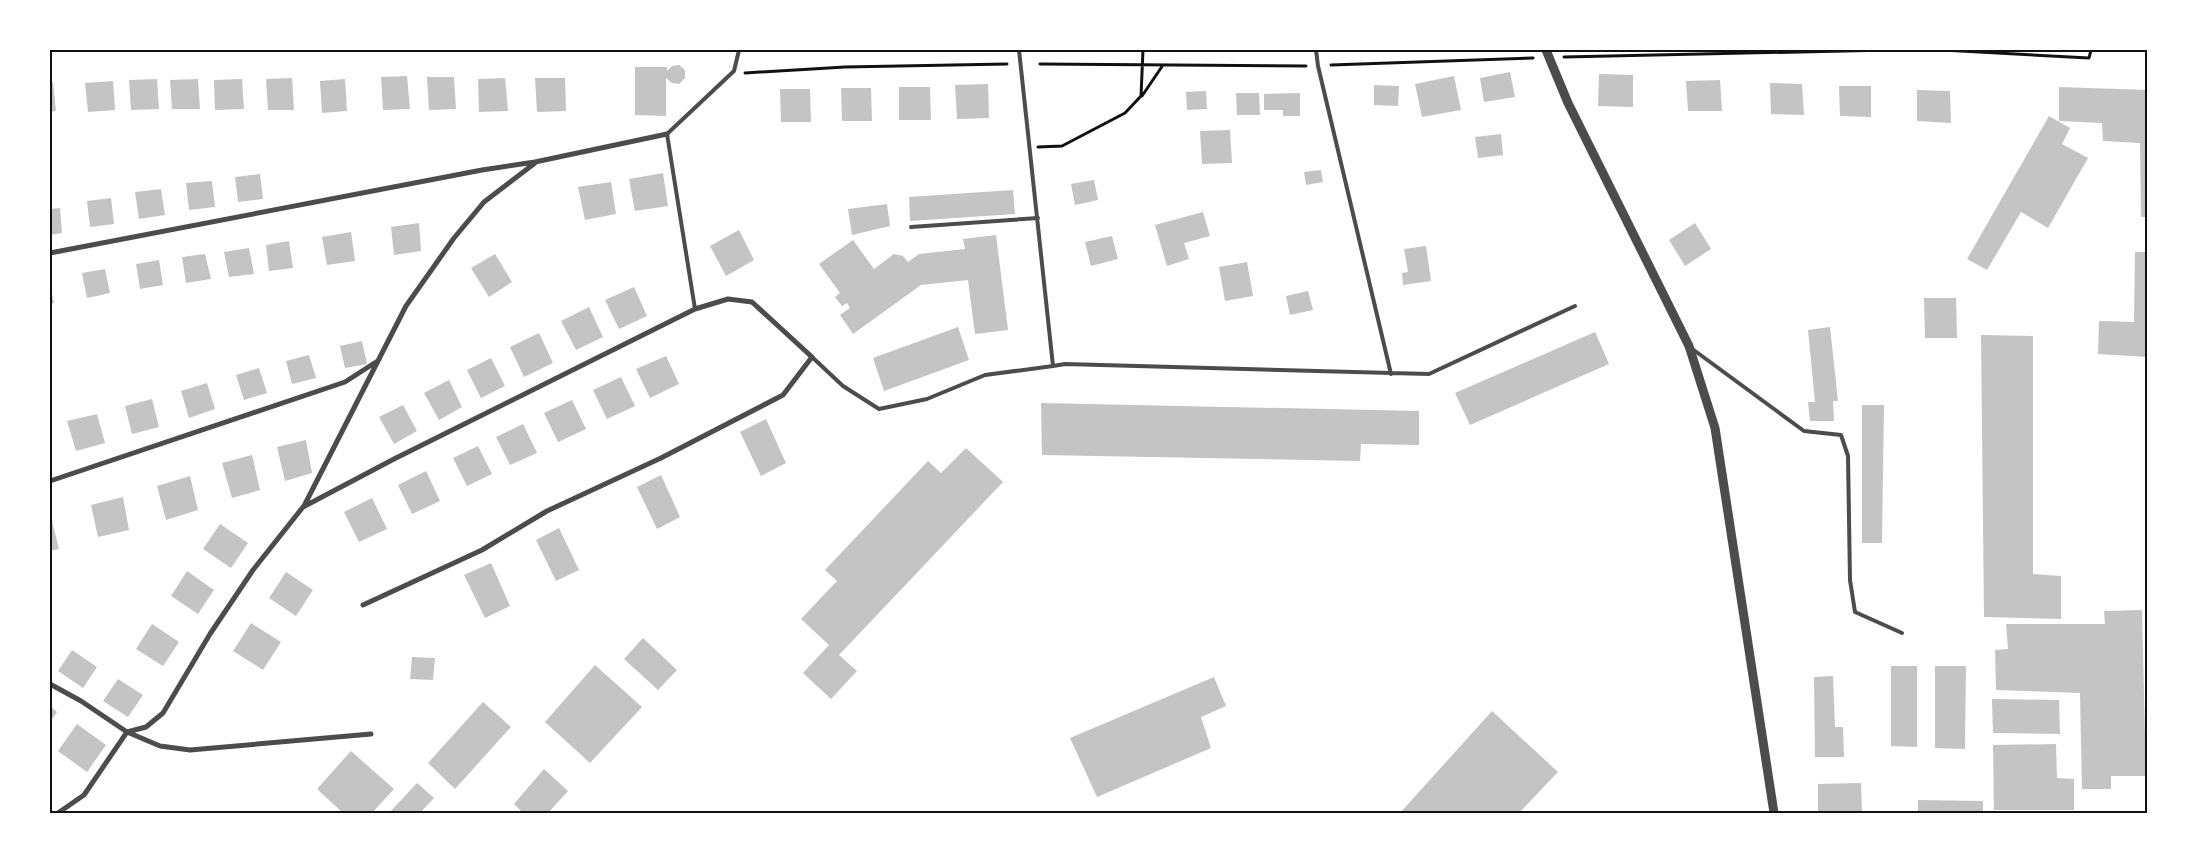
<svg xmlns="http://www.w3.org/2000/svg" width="2197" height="863" font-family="Helvetica,sans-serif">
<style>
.building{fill:#c4c4c4}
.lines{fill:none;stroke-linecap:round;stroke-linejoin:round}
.path{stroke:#111;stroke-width:3}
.service{stroke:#4c4c4c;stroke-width:4}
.minor{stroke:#4c4c4c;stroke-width:5}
.tertiary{stroke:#4c4c4c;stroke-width:9}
.neatline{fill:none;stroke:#111;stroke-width:2}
</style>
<rect width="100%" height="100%" fill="#fff"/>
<path class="building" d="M679,65L685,70V78L679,84L672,83L666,78V116L635,115V67H667V71L672,66Z
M1510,72L1515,97L1484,102L1480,78Z
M1599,74L1633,75V107L1598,106Z
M407,76L410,109L383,110L381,77Z
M1454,76L1461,110L1422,117L1415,84Z
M427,77H454L456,109L429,110Z
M292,78L294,110H268L266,79Z
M505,78L508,111L479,112L478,79Z
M535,78H565L566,111L537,112Z
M157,79L159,109L131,110L129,80Z
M198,79L200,109H172L170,80Z
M242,79L244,109L215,110L214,80Z
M345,79L347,111L322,113L320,81Z
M1720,80L1722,111H1688L1686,81Z
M113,81L115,110L88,112L85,83Z
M50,82H53L56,111L50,112Z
M1770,83L1802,84L1804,115L1771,114Z
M988,84L989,118L957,119L955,85Z
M1374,85L1399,86L1398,106L1374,105Z
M1839,86H1871V117L1840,116Z
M899,87H930L931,120H899Z
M2059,87L2147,90V217H2141L2140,143L2103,141L2102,123L2059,121Z
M841,88H871L872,121H842Z
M780,89H810L811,122H781Z
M1917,90L1950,91L1951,123L1917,121Z
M1206,91L1207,109L1187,110L1186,92Z
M1236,93H1259L1260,115H1237Z
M1300,93V116H1283V110H1264V94Z
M2049,116L2070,128L2062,144L2088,158L2048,228L2021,212L1987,270L1967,259Z
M1230,130L1232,163L1202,164L1200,131Z
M1501,134L1503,155L1478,158L1475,137Z
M1321,170L1323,182L1306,185L1304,172Z
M663,173L668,206L635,211L629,179Z
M260,174L263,199L238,202L235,177Z
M1094,180L1098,200L1075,205L1071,184Z
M212,181L215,207L189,210L186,183Z
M611,182L616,214L585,220L578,187Z
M161,189L165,215L139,219L135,192Z
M1013,190L1015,214L910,221L909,197Z
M111,198L114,224L90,227L87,201Z
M887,204L890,226L852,235L848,209Z
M60,208L62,233L50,235V209Z
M1203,212L1210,236L1184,243L1189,259L1167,266L1155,225Z
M419,223L421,251L394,255L391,227Z
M1695,223L1711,249L1685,266L1669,240Z
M739,230L754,260L726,276L710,246Z
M351,232L355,261L327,265L322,237Z
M996,235L1008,330L975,334L968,280L921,285L853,334L840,315L850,308L847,303L842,306L835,297L840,293L819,264L853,240L874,269L894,254L903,256L908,262L919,254L965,249L963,239Z
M1112,236L1118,259L1091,266L1085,242Z
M289,241L293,268L269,271L266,245Z
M1426,246L1431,281L1403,285L1402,273L1408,272L1404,249Z
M249,248L254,274L229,277L224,252Z
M2135,252H2147V357L2098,354L2099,321L2134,322Z
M205,254L211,279L186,283L182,257Z
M495,254L512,282L489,297L471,268Z
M159,260L163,285L140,289L136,264Z
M1247,262L1253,296L1225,301L1219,267Z
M105,269L110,293L87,298L82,273Z
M50,285L54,303L50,304Z
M634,287L647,316L619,329L605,300Z
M1308,291L1313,310L1290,315L1286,296Z
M1924,298H1956L1957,338H1925Z
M589,307L603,337L576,350L561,321Z
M958,327L969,360L884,391L873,358Z
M1830,327L1838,401H1833L1834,421H1810L1808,402H1815L1808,330Z
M1595,332L1609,364L1470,425L1455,393Z
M539,333L553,363L524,377L510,347Z
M1981,335L2033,336V574L2061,576V619L1984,617Z
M362,341L367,364L345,368L340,346Z
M309,355L316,378L292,384L286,361Z
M666,356L679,384L650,398L636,369Z
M491,358L505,386L481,398L467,370Z
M259,368L267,393L244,400L236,375Z
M621,377L635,406L607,419L593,390Z
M449,380L462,407L439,420L424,393Z
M207,383L215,409L189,418L181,391Z
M152,399L159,427L132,434L125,406Z
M572,400L586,429L558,442L544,413Z
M1041,403L1419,411V445L1361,444L1360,461L1042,455Z
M403,405L417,431L394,444L379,417Z
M1862,405H1884L1882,543H1862Z
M97,414L105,443L76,451L67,421Z
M766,419L786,463L761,476L740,432Z
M523,424L537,453L510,465L496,437Z
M306,440L312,473L285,481L277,447Z
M478,446L492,474L467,486L453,458Z
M966,448L1003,482L839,655L857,671L831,699L803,673L829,645L801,619L837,581L825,570L928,461L941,473Z
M252,455L260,490L232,498L222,463Z
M426,471L440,501L412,514L398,485Z
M661,475L680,517L657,529L637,487Z
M190,476L198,510L166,520L157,486Z
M123,497L129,530L98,537L91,505Z
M372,498L387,529L359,542L344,512Z
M50,513L59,549L50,551Z
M220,524L248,543L231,568L203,549Z
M559,528L579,570L556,581L536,540Z
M491,563L510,606L485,618L464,575Z
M187,571L214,590L198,614L171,596Z
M286,572L313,590L296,616L269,598Z
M2142,610L2146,776H2111V789H2082L2080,693L1996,690L1995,650L2008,649L2006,624H2105L2104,611Z
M251,623L281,642L263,670L233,651Z
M152,624L179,642L163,666L136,649Z
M643,638L677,670L658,690L624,659Z
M72,650L97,667L83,688L58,671Z
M412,657L435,658L433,680L410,679Z
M595,665L642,707L590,763L545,722Z
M1891,666H1917V747L1891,746Z
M1935,666H1966L1965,749L1935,748Z
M1833,676L1835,727H1843L1844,757H1815L1814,677Z
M1214,677L1226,706L1201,717L1211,748L1097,797L1070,738Z
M118,679L143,695L128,717L103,701Z
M1992,699L2059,700L2060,734L1993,733Z
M483,702L511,727L455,789L428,763Z
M50,706L57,712L50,722Z
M1492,711L1558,772L1519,813H1400Z
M77,724L106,745L87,772L58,751Z
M2056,744L2057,778L2074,779V810H1994L1993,745Z
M351,751L394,789L372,813H343L317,789Z
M544,769L568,791L548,813H523L514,804Z
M417,783L434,798L420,813H389Z
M1861,783L1862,813H1818V784Z
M1918,800L1983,801V813H1918Z"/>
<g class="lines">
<path class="path" d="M1942,50L2089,58L2091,50
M1564,57L1890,50
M1040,64L1306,66
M1331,65L1533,58
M745,73L845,67L1007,64
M1142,96L1163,65
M1038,147L1062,146L1125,113L1141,96L1143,50"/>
<path class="service" d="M1019,50L1053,366L1065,364L1429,374L1575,306
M1316,50L1318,66L1391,374
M911,227L1038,218
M695,309L667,134L734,71L739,50
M1691,348L1804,431L1841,435L1848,456L1850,580L1855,612L1902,633
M812,357L843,386L879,409L927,399L985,375L1053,366"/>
<path class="minor" d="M50,253L482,170L535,162L667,134
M50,481L345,382L376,362
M304,506L406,306L454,238L484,202L535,163
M50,684L81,701L127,732L160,746L190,750L371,734
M58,813L84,795L127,732L146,727L163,713L210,634L253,570L303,507L394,459L695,309L728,299L752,302L812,357L783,395L661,458L547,511L482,550L363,605"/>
<path class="tertiary" d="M1546,50L1568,103L1689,346L1715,428L1774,813"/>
</g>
<rect width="2197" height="863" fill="none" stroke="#ffffff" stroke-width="102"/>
<rect x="51" y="51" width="2095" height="761" class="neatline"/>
</svg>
